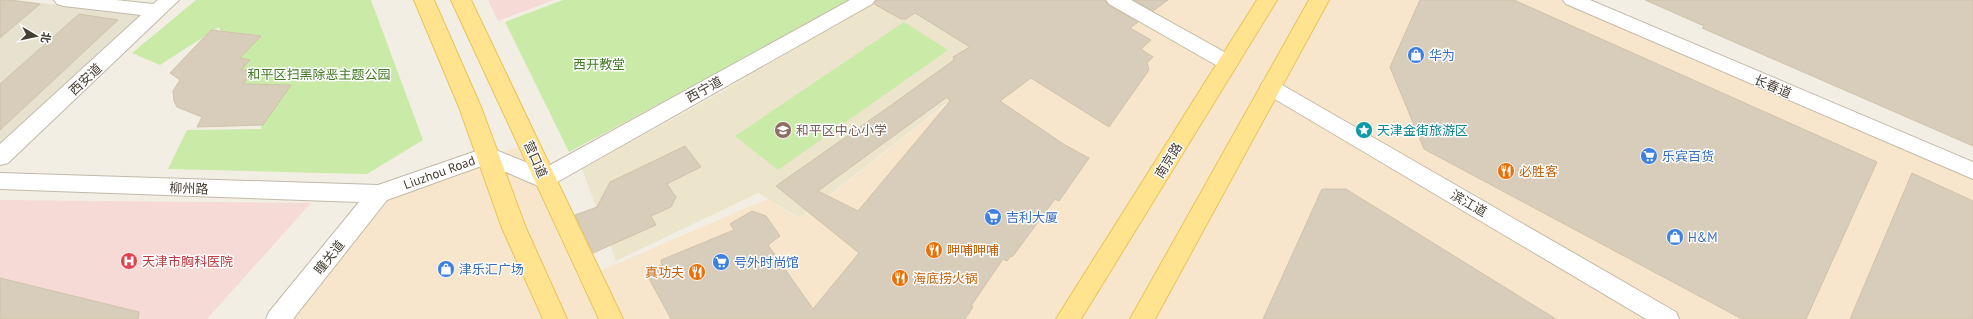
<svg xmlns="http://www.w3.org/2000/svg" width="1973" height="319" font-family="'PT Sans','Noto Sans SC',sans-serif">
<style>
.residential{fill:#e7e1d0}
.commercial{fill:#f7e6cb}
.education{fill:#ede5cb}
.medical{fill:#f5dad5}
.green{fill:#caeaa8}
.building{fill:#d8cdba;stroke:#d0c2aa;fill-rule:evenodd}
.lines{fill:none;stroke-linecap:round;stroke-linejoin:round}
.minor-casing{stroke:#c2b9a8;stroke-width:2}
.major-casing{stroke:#ebc358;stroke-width:2}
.minor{fill:#fff;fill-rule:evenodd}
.major{fill:#ffe38f;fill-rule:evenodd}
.labels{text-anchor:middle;stroke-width:3;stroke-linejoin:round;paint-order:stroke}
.shop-label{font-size:13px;fill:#366cbe;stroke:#fff;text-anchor:start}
.park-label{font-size:13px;fill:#417a23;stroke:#fff}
.street-label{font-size:13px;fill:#453e33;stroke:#fff}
.education-label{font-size:13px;fill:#785e54;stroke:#fff;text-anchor:start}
.culture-label{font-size:13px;fill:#0d838f;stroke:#fff;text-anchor:start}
.food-label{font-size:13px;fill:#c56008;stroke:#fff;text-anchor:start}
.health-label{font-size:13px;fill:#be3a42;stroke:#fff;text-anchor:start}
</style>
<rect width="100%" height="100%" fill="#f3eee3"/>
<path class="residential" d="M0,0H16L140,15L0,143Z"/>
<path class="commercial" d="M963,0H1563L1973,177V319H274L370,198L518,147L579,280L767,199L800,219L1028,40Z"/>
<path class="education" d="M875,0H960L1027,40L800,218L758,193L616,261L582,169L725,90Z"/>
<path class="medical" d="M488,0H554L498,21Z
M0,200L311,203L207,319H0Z"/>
<path class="green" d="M196,0H371L423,140L367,174L168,169L187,130L262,129L219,27L160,65L132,53Z
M563,0H854L569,152L505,22Z
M904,22L948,50L778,170L735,136Z"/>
<path class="building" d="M0,0H9L40,4L0,38Z
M876,0H1105L1108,5L1138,22L1130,28L1151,40L1141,49L1153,57L1147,63L1149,70L1109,127L1031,78L1000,101L1065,145L1089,158L1059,201L1055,199L1013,256L1010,257L1007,261L1003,259L971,306L973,307L965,319H671L646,273L662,265L661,260L734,230L730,224L752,211L766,216L780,236L768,245L813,309L859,253L776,186L890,106L954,60L953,57L970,47L915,13L906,19H901L874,4ZM947,97L950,101L858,211L818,191Z
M1134,0H1168L1153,11Z
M1420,0H1514L1877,162L1806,319H1742L1424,149L1390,67Z
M1645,0H1973V146L1702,28L1704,26Z
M79,14L118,20L0,130V84Z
M211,30L261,36L240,58L250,60L241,70H253L243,84L291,85L263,125L197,127L202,117L177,107L174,101L173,91L180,80L170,73Z
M685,146L701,167L667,184L676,197L671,207L651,216L656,225L593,253L575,215L597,207L610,182Z
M1912,173L1973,201V319H1850Z
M1322,189H1346L1556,319H1263Z
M0,278L139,312L138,319H0Z"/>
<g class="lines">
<g class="minor-casing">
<path id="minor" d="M54,0H116L153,4L158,0H179L8,163L0,165V144L141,15L64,6L57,4Z
M850,0H875L872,4L552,185L544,187L536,185L487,164L387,200L293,319H266L269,312L359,202L0,189V173L378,185L488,147L543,169Z
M1106,0H1131L1235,58L1238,63L1235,68L1228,70L1221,68L1109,4Z
M1563,0H1590L1973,162V179L1566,4Z
M1270,80L1277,82L1676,312L1679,319H1646L1263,92L1260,87L1263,82Z"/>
</g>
<g class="major-casing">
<path id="major" d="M414,0H434L481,107L526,228L567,319H543L502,228L459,107Z
M451,0H471L623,319H599Z
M1257,0H1277L1081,319H1056Z
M1309,0H1329L1155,319H1130Z"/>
</g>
<use href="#minor" class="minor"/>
<use href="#major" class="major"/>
</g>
<defs>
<g id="shop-disc" transform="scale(0.9)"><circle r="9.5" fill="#3f7fe0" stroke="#fff"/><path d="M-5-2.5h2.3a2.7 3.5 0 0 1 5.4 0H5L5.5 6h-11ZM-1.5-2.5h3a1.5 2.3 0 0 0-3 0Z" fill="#fff"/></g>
<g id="school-disc" transform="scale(0.9)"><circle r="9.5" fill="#8d6e63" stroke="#fff"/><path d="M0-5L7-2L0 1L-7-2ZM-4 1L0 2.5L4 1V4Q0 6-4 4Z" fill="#fff"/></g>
<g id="sight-disc" transform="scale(0.9)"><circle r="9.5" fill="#0f9aa8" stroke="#fff"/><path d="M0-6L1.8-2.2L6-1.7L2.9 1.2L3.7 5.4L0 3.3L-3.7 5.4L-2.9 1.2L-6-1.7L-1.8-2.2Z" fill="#fff"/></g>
<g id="supermarket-disc" transform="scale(0.9)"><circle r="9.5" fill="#3f7fe0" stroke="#fff"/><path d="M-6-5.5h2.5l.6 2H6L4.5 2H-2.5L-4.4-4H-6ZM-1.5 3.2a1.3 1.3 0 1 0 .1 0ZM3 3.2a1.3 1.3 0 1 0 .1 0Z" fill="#fff"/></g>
<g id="restaurant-disc" transform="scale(0.9)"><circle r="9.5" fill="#e8710a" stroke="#fff"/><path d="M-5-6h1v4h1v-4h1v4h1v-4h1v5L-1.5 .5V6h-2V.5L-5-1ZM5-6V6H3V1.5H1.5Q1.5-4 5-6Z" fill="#fff"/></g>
<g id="hospital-disc" transform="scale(0.9)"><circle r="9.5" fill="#e0444e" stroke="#fff"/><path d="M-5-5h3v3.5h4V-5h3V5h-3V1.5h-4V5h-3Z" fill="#fff"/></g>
</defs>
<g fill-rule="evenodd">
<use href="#shop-disc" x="1416" y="55"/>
<use href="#school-disc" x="783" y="130"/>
<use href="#sight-disc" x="1364" y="130"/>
<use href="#supermarket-disc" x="1649" y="156"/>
<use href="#restaurant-disc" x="1506" y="171"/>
<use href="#supermarket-disc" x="993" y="217"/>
<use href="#shop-disc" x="1675" y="237"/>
<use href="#restaurant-disc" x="934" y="250"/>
<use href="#hospital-disc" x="129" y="261"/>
<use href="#supermarket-disc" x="721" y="262"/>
<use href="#shop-disc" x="446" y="269"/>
<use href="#restaurant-disc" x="697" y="272"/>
<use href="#restaurant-disc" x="900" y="278"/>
</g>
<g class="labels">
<g class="shop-label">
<text x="1429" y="60">华为</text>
<text x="1662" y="161">乐宾百货</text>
<text x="1006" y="222">吉利大厦</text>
<text x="1688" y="242">H&amp;M</text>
<text x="734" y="267">号外时尚馆</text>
<text x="459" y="274">津乐汇广场</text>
</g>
<g class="park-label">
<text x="599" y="69">西开教堂</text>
<text x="319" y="79">和平区扫黑除恶主题公园</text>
</g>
<g class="street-label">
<text transform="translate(85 79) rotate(-43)" y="5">西安道</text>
<text transform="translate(1773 86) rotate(23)" y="5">长春道</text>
<text transform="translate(704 89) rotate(-29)" y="5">西宁道</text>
<text transform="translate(536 159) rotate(66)" y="5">营口道</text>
<text transform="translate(1168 160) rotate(-58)" y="5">南京路</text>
<text transform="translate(439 172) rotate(-20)" y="5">Liuzhou Road</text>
<text transform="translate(189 188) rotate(2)" y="5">柳州路</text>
<text transform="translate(1469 203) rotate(30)" y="5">滨江道</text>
<text transform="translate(329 257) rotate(-51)" y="5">瞳关道</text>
</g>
<g class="education-label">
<text x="796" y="135">和平区中心小学</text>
</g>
<g class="culture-label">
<text x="1377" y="135">天津金街旅游区</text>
</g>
<g class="food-label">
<text x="1519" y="176">必胜客</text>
<text x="947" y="255">呷哺呷哺</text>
<text x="684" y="277" text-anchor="end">真功夫</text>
<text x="913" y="283">海底捞火锅</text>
</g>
<g class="health-label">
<text x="142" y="266">天津市胸科医院</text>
</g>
</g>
<g transform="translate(36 36) rotate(99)" stroke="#ffffff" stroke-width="3" paint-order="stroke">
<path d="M0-3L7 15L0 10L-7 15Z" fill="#453e33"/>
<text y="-6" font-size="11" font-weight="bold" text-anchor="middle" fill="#453e33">北</text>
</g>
</svg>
